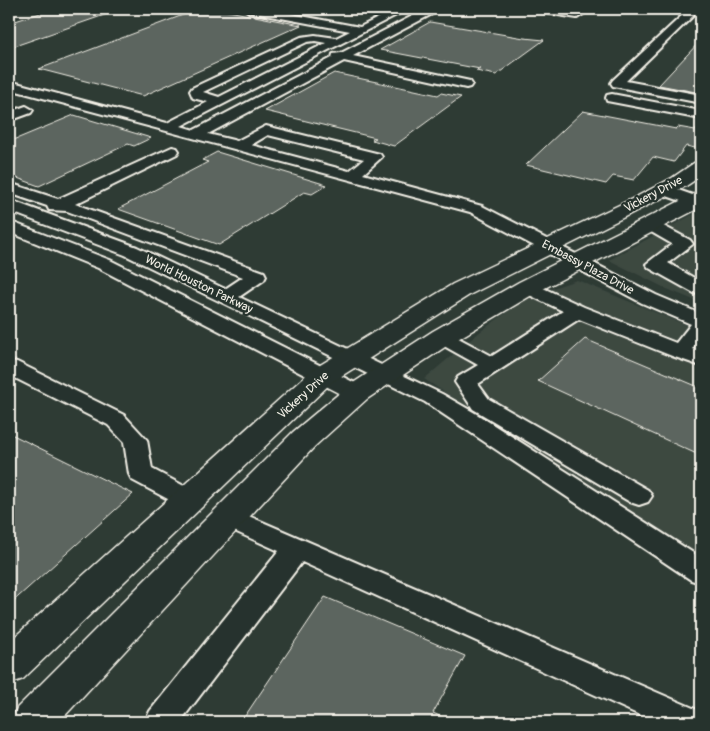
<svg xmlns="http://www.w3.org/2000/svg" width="710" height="731" font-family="Pangolin,sans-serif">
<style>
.built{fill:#3c4841}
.building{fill:#5c655e;stroke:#f4f1e8}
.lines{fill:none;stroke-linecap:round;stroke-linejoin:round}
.minor-casing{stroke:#f4f1e8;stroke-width:4}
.major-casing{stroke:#f4f1e8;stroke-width:3}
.minor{fill:#26332d;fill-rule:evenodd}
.major{fill:#26332d;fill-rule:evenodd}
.labels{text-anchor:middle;stroke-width:4.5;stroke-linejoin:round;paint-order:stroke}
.street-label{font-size:12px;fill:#f4f1e8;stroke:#26332d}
</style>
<rect width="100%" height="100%" fill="#2e3b34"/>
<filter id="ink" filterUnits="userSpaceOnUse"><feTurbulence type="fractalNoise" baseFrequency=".02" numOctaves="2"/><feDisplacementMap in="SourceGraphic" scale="10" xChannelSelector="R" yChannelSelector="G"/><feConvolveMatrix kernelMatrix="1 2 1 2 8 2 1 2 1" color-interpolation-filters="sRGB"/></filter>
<g filter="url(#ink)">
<path class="built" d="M701,210V303L667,289L609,260Z
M577,280L701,331V559L424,379L481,331L529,296Z"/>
<path class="building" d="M53,9H116V11L9,48V23Z
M199,9H218L301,25L143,96L39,69Z
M430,22L524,38L544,40L496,75L476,71L480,69L380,50Z
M701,40V93L659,85Z
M334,73L438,95L441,93L461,97L394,146L372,140L376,138L265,111Z
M583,111L676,129L678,127L701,131V140L695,148L686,146L674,162L653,157L634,180L613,176L606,184L526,165Z
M74,115L151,138L134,146L128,144L39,186L9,175V142Z
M217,152L327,185L312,194L304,192L219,245L118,209L208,162L202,160Z
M585,339L701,388V456L538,381Z
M9,433L133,494L9,605Z
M325,597L465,656L433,713L453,722H241Z"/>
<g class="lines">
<g class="minor-casing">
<path id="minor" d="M244,9H264L360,27L396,9H408L181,126L194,130L332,58L333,54L341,53L422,11L419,9H436V12L353,56L470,81L472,84L470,87L466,88L344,61L208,134L237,141L266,126L380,154L382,157L363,174L482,206L656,295L701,314V337L692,349L701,353V366L672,356L579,319L478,384L489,399L648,490L652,496L648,502L639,505L630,502L473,409L455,382L458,377L478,365L435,341L432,337L435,333L442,331L449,333L492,356L563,311L521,291L519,287L521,283L528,281L584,307L676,343L691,324L642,303L470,212L9,89V81L167,123L208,102L193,98L190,91L192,88L301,37L315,35L336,38L350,31L249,12ZM315,41L326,43L219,97L203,92L307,42ZM268,135L364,159L349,171L251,145Z
M534,9H557L575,12L580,9H591L577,18L539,12Z
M689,9H700L626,81L701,95V103L613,86L611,83L613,80Z
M612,94L701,111V119L607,101L606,98L607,95Z
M26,106L33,110L31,113L9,121V112Z
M172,147L177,148L179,151L177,154L75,204L264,272L266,276L264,280L239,297L442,394L475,413L701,558V583L691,580L425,402L125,255L9,211V200L15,202L137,247L225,289L243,277L67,211L49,210L47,206L9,193V183L58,199Z
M664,185L701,198V208L658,193L656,190L658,187Z
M652,220L690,240L693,244L668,263L701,282V295L694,293L649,268L646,264L672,244L646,229L644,225L646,221Z
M9,221L110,260L365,388L368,393L365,398L357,400L349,398L98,268L9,232Z
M9,361L17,362L124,415L147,440L152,469L199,494L203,500L199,506L190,509L181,506L132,480L129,474L124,442L108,425L9,375Z
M230,508L700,711L701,722H655L302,562L180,722H145L150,711L279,551L221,525L217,518L221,511Z"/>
</g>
<g class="major-casing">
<path id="major" d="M701,161V176L686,186L471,294L332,382L23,679L9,684V642L312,370L453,284L636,197L672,178L694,163Z
M701,192V207L537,292L451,343L367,399L315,446L59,722H11L17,708L293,432L347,387L433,331L519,282L694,194Z"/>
</g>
<use href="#minor" class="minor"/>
<use href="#major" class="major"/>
</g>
</g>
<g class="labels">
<g class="street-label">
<text transform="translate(653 194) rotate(-28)" y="4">Vickery Drive</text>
<text transform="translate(588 267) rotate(28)" y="4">Embassy Plaza Drive</text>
<text transform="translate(199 284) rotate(26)" y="4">World Houston Parkway</text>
<text transform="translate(303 395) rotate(-42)" y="4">Vickery Drive</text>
</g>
</g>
<rect width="710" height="731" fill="none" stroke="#26332d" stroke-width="30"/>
<rect x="15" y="15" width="680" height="701" fill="none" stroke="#f4f1e8" stroke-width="2" filter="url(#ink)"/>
</svg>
